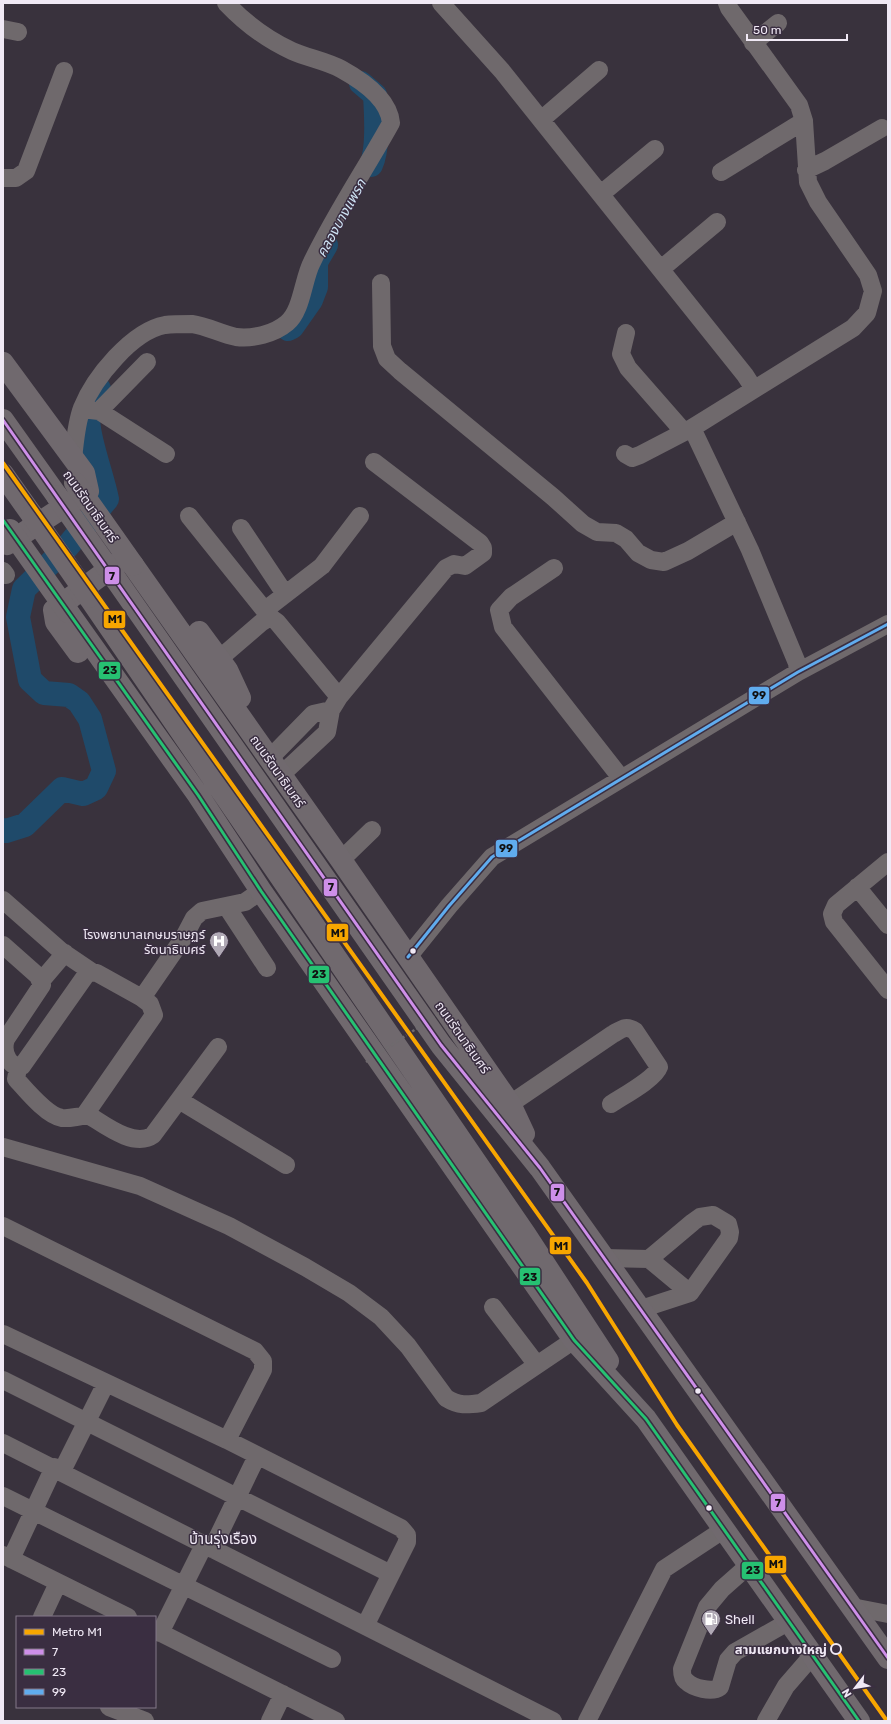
<svg xmlns="http://www.w3.org/2000/svg" width="891" height="1724" font-family="Rubik,'Noto Sans Thai',sans-serif">
<style>
.lines{fill:none;stroke-linecap:round;stroke-linejoin:round}
.river{stroke:#1f4a6a;stroke-width:24}
.minor{stroke:#6f696c;stroke-width:18}
.major{stroke:#70696e;stroke-width:22}
.path-bridge{stroke:#6f6a6e;stroke-width:2.5;stroke-dasharray:4 2;stroke-linecap:butt}
.major-bridge{stroke:#70696e;stroke-width:22}
.bus-1-casing{stroke:#3a2e41;stroke-width:6}
.bus-2-casing{stroke:#3a2e41;stroke-width:6}
.bus-3-casing{stroke:#3a2e41;stroke-width:6}
.bus-1{stroke:#ce8fe9;stroke-width:3}
.bus-2{stroke:#26c172;stroke-width:3}
.bus-3{stroke:#60acee;stroke-width:3}
.metro-1-casing{stroke:#3a2e41;stroke-width:7}
.metro-1{stroke:#f7a600;stroke-width:4}
.bus-dot{fill:#f0e9f5;stroke:#3a2e41;stroke-width:1.5}
.stop-dot{fill:#3a2e41;stroke:#f0e9f5;stroke-width:2}
.labels{text-anchor:middle;stroke-width:3;stroke-linejoin:round;paint-order:stroke}
.street-label{font-size:13px;fill:#f0e9f5;stroke:#3a2e41}
.poi-label{font-size:13px;fill:#f0e9f5;stroke:#3a2e41;text-anchor:end}
.stop-label{font-size:13px;font-weight:bold;fill:#f0e9f5;stroke:#3a2e41;text-anchor:end}
.water-label{font-size:14px;font-style:italic;fill:#d0e5f6;stroke:#3a2e41}
.quarter-label{font-size:15px;fill:#f0e9f5;stroke:#3a2e41}
.line-badge{stroke:#3a2e41;stroke-width:1.5}
.pale-badge-label{font-size:11px;text-anchor:middle;font-weight:bold;fill:#111}
</style>
<rect width="100%" height="100%" fill="#39323d"/>
<g class="lines">
<path class="river" d="M361,83L375,95C376,114 379,148 371,165
M288,329L292,327L311,300L316,287V262L326,245
M3,830L6,831L25,825L62,789L83,794L96,788L104,771L90,719L79,702L69,695L44,693L30,680L18,617L24,589L67,547L107,499C102,474 86,434 88,411C89,404 96,395 99,389"/>
<path class="minor" d="M441,3L502,71L745,375L754,389
M727,3L729,8L799,105L804,121L808,182L818,202L868,275L873,291L867,313L853,328L692,428L750,550L797,663L798,672
M3,29L18,32
M753,43L778,23
M541,120L599,70
M806,170L825,161L882,128
M721,172L804,121
M3,178H16L26,171L64,71
M601,194L655,149
M661,269L717,222
M381,283L382,346L387,359L400,371L553,497L583,524L597,532L616,533L626,539L638,553L651,560L664,562L688,551L737,522
M626,333L621,354L628,368L684,432
M82,409L99,411L166,454
M99,411L147,362
M625,454L632,458L640,455L692,428
M73,459C75,442 76,424 82,408C94,378 132,331 165,325C173,324 184,324 192,324C207,326 221,334 236,337C253,339 274,334 287,323C302,311 303,279 312,262C335,214 365,170 391,123C389,99 361,80 341,69C326,61 308,58 292,51C268,40 244,22 226,3
M189,516L270,617
M241,528L285,594
M554,568L511,597L499,610L503,627L621,778
M3,571L6,575
M265,610L322,566L360,516
M219,659L262,622L270,617L277,622L339,697
M270,758L313,714L331,710
M281,775L327,732L331,710L339,697L446,568L454,564L465,566L483,553V548L480,543L374,462
M341,860L372,830
M888,862L836,905L832,914L834,922L888,990
M857,887L888,925
M3,900L61,951L92,972
M227,907L267,968
M3,945L38,976L42,985L6,1039C2,1051 7,1062 18,1068L22,1066L86,975L92,972L97,973L142,998L184,937L194,918L202,911L245,902L261,891
M408,957L449,906L492,857L798,672L888,624
M42,980L65,953
M18,1068L16,1079C26,1090 47,1116 62,1118C72,1119 80,1115 90,1116C106,1126 135,1148 153,1135L218,1047
M179,1100L286,1165
M510,1104L613,1034C622,1029 626,1025 635,1031L659,1067C655,1079 623,1096 611,1104
M84,1116L154,1015L150,1004L142,998
M3,1147L140,1186L229,1226L305,1267L349,1293L381,1317L408,1346L446,1398C459,1406 467,1405 481,1403L574,1340
M3,1226L255,1351L263,1361V1370L227,1440
M604,1258L649,1259L693,1222L700,1217L713,1215L728,1224L730,1232L729,1238L690,1293L641,1309
M649,1259L690,1293
M493,1307L537,1365
M3,1334L227,1440L401,1528L407,1535V1542L365,1626
M3,1380L391,1574
M3,1443L553,1721
M62,1471L106,1383
M3,1496L332,1659
M212,1549L257,1456
M3,1555L128,1617
M11,1559L54,1467
M748,1566L722,1589L707,1607L682,1669C682,1673 682,1678 686,1681C693,1688 712,1693 720,1687L728,1660L735,1652L788,1622
M852,1607L888,1614
M42,1617L58,1583
M155,1630L336,1721
M160,1633L204,1545
M109,1707L145,1721
M270,1721L283,1694
M587,1721L664,1569L723,1530
M766,1721L786,1686L812,1656"/>
<path class="major" d="M3,363L84,473L88,491L7,544L3,541
M3,420L57,496
M3,474L32,515
M133,565L341,860L510,1104L524,1134
M115,578L441,1045L540,1168L888,1658
M89,597L525,1234L608,1361
M68,612L198,795L261,891L574,1340L646,1419L859,1721
M199,632L227,670L240,698
M78,652L56,622L54,610L123,559"/>
<path class="path-bridge" d="M366,1062L452,1005"/>
<path class="major-bridge" d="M75,483L133,565
M57,496L115,578
M32,515L89,597
M10,530L68,612"/>
<g class="bus-1-casing">
<path id="bus-1" d="M3,420L441,1045L540,1168L888,1658"/>
</g>
<g class="bus-2-casing">
<path id="bus-2" d="M3,520L198,795L261,891L574,1340L646,1419L859,1721"/>
</g>
<g class="bus-3-casing">
<path id="bus-3" d="M408,957L449,906L492,857L798,672L888,624"/>
</g>
<use href="#bus-1" class="bus-1"/>
<use href="#bus-2" class="bus-2"/>
<use href="#bus-3" class="bus-3"/>
<g class="metro-1-casing">
<path id="metro-1" d="M3,463L587,1283L677,1425L887,1721"/>
</g>
<use href="#metro-1" class="metro-1"/>
</g>
<defs>
<g id="hospital-pin" transform="scale(1)"><path d="M0 17L-7.5 6A9.5 9.5 0 1 1 7.5 6Z" fill="#b0a9b5" stroke="#3a2e41"/><path d="M-5-5h3v3.5h4V-5h3V5h-3V1.5h-4V5h-3Z" fill="#fff"/></g>
<g id="fuel-pin" transform="scale(1)"><path d="M0 17L-7.5 6A9.5 9.5 0 1 1 7.5 6Z" fill="#b0a9b5" stroke="#3a2e41"/><path d="M-5.5-6h7V0h2V4h1.3V-2.5L3-4.5l.8-.8L6-3V5H2.5V1h-1V6h-7ZM-4.2-4.7v3.2H.2V-4.7Z" fill="#fff"/></g>
</defs>
<g fill-rule="evenodd">
<use href="#hospital-pin" x="219" y="941"/>
<use href="#fuel-pin" x="711" y="1619"/>
</g>
<g class="bus-dot">
<circle cx="413" cy="951" r="3.5"/>
<circle cx="698" cy="1391" r="3.5"/>
<circle cx="709" cy="1508" r="3.5"/>
</g>
<circle class="stop-dot" cx="836" cy="1649" r="5"/>
<g class="labels">
<g class="street-label">
<text transform="translate(91 506) rotate(55)" y="5">ถนนรัตนาธิเบศร์</text>
<text transform="translate(278 771) rotate(55)" y="5">ถนนรัตนาธิเบศร์</text>
<text transform="translate(463 1037) rotate(55)" y="5">ถนนรัตนาธิเบศร์</text>
</g>
<g class="poi-label">
<text x="205" y="939">โรงพยาบาลเกษมราษฏร์<tspan x="205" dy="15">รัตนาธิเบศร์</tspan></text>
<text x="725" y="1624" text-anchor="start">Shell</text>
</g>
<g class="stop-label">
<text x="827" y="1654">สามแยกบางใหญ่</text>
</g>
<g class="water-label">
<text transform="translate(341 218) rotate(-61)" y="5">คลองบางแพรก</text>
</g>
<g class="quarter-label">
<text x="223" y="1544">บ้านรุ่งเรือง</text>
</g>
</g>
<g class="line-badge">
<rect x="104" y="566" width="16" height="19" rx="4" fill="#ce8fe9"/>
<rect x="103" y="610" width="23" height="19" rx="4" fill="#f7a600"/>
<rect x="98" y="661" width="23" height="19" rx="4" fill="#26c172"/>
<rect x="748" y="686" width="22" height="19" rx="4" fill="#60acee"/>
<rect x="495" y="839" width="23" height="19" rx="4" fill="#60acee"/>
<rect x="323" y="878" width="15" height="19" rx="4" fill="#ce8fe9"/>
<rect x="326" y="923" width="23" height="19" rx="4" fill="#f7a600"/>
<rect x="308" y="965" width="22" height="19" rx="4" fill="#26c172"/>
<rect x="550" y="1183" width="15" height="19" rx="4" fill="#ce8fe9"/>
<rect x="549" y="1236" width="23" height="19" rx="4" fill="#f7a600"/>
<rect x="519" y="1267" width="22" height="19" rx="4" fill="#26c172"/>
<rect x="770" y="1493" width="16" height="19" rx="4" fill="#ce8fe9"/>
<rect x="764" y="1555" width="23" height="19" rx="4" fill="#f7a600"/>
<rect x="741" y="1561" width="23" height="19" rx="4" fill="#26c172"/>
</g>
<g class="pale-badge-label">
<text x="112" y="580">7</text>
<text x="115" y="623">M1</text>
<text x="110" y="674">23</text>
<text x="759" y="699">99</text>
<text x="506" y="852">99</text>
<text x="331" y="891">7</text>
<text x="338" y="937">M1</text>
<text x="319" y="978">23</text>
<text x="557" y="1196">7</text>
<text x="561" y="1250">M1</text>
<text x="530" y="1281">23</text>
<text x="778" y="1507">7</text>
<text x="776" y="1568">M1</text>
<text x="753" y="1574">23</text>
</g>
<rect width="891" height="1724" fill="none" stroke="#f0e9f5" stroke-width="8"/>
<rect x="16" y="1616" width="140" height="92" fill="#3a2e41" stroke="#837989"/>
<rect x="24" y="1629" width="20" height="6" fill="#f7a600" stroke="#837989"/>
<text x="52" y="1636" font-size="12" fill="#f0e9f5">Metro M1</text>
<rect x="24" y="1649" width="20" height="6" fill="#ce8fe9" stroke="#837989"/>
<text x="52" y="1656" font-size="12" fill="#f0e9f5">7</text>
<rect x="24" y="1669" width="20" height="6" fill="#26c172" stroke="#837989"/>
<text x="52" y="1676" font-size="12" fill="#f0e9f5">23</text>
<rect x="24" y="1689" width="20" height="6" fill="#60acee" stroke="#837989"/>
<text x="52" y="1696" font-size="12" fill="#f0e9f5">99</text>
<g transform="translate(855 1688) rotate(239)" stroke="#3a2e41" stroke-width="3" paint-order="stroke">
<path d="M0-3L7 15L0 10L-7 15Z" fill="#f0e9f5"/>
<text y="-6" font-size="11" font-weight="bold" text-anchor="middle" fill="#f0e9f5">N</text>
</g>
<path d="M747 34v6h100v-6" fill="none" stroke="#f0e9f5" stroke-width="2"/>
<text x="753" y="34" font-size="12" fill="#f0e9f5" stroke="#3a2e41" stroke-width="3" paint-order="stroke">50 m</text>
</svg>
